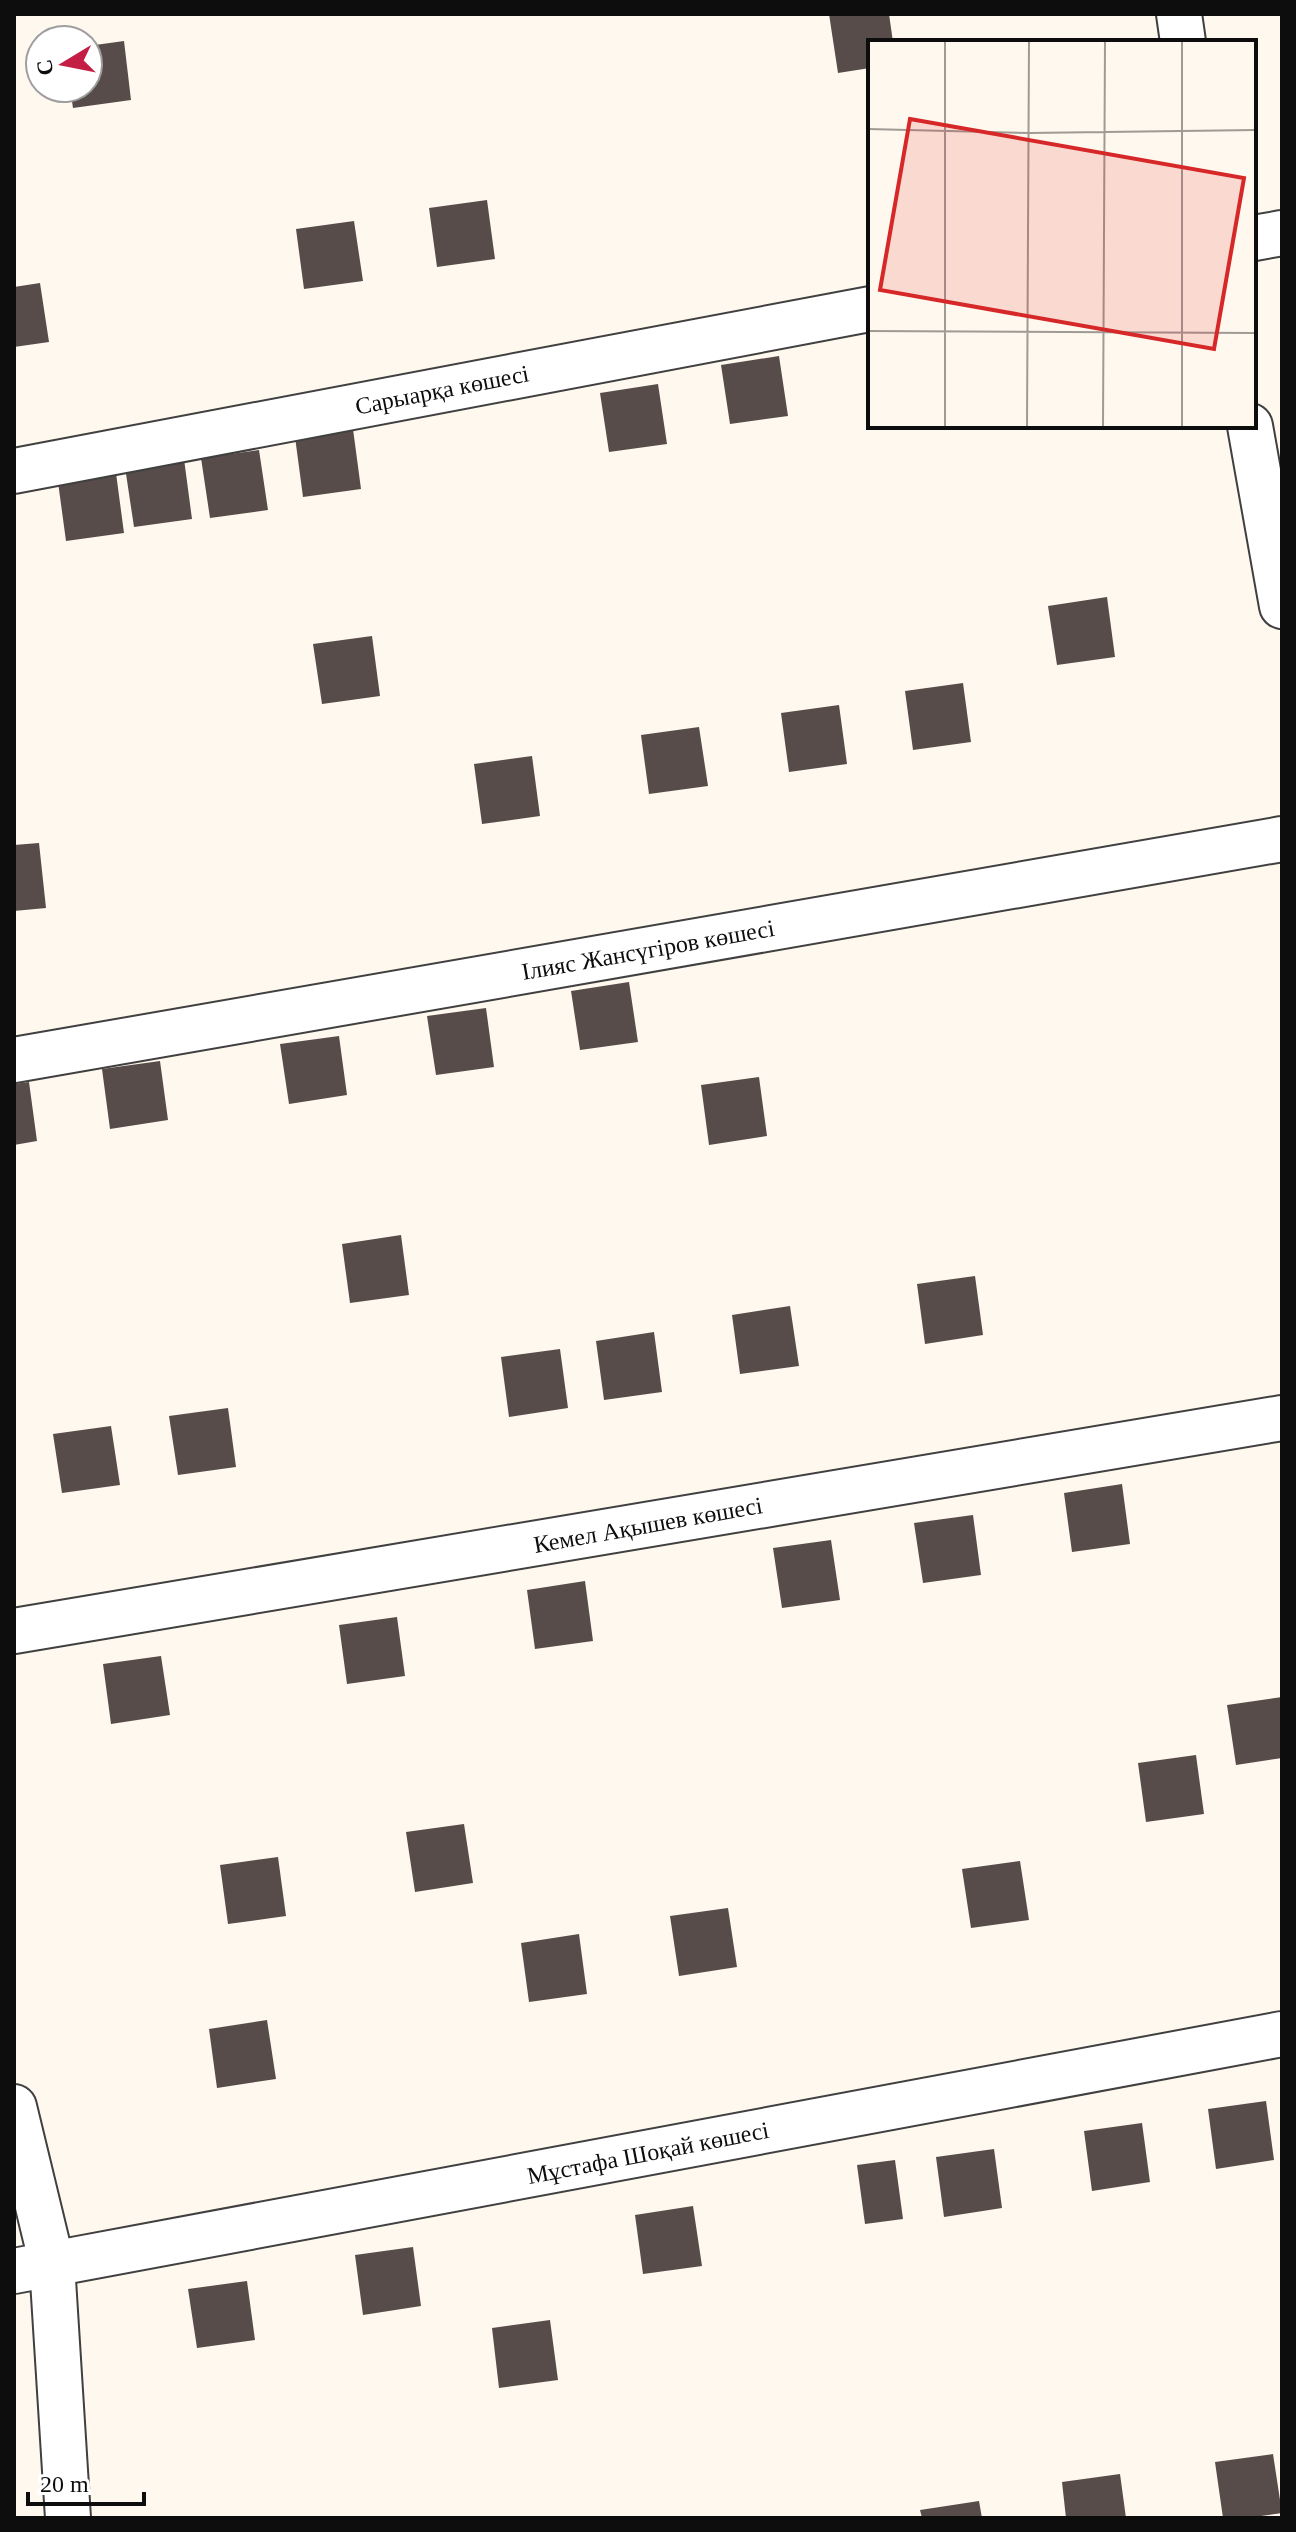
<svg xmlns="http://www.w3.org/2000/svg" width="1296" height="2532" font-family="'Times New Roman',serif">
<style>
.building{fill:#574c49}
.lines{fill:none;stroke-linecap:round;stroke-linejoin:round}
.minor-casing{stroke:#404040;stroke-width:48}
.minor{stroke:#fff;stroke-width:44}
.labels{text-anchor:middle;stroke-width:8;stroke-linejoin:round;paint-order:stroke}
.street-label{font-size:24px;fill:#0d0d0d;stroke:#fff}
.inset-road{fill:none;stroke:#9e9a94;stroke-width:2}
.view{fill:#d62828;fill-opacity:0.15;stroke:#d62828;stroke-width:4}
.inset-edge{fill:none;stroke:#0d0d0d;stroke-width:4}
</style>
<rect width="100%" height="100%" fill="#fff8ee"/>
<path class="building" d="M829,14H889L893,42H870V68L838,73Z
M124,41L131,100L73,108L70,88H88V46Z
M487,200L495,259L437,267L429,208Z
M354,221L363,281L304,289L296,229Z
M40,283L49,342L14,347V287Z
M779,356L788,416L730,424L721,365Z
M658,384L667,444L609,452L600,393Z
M353,429L361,489L303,497L295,437Z
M259,450L268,510L210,518L201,458Z
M184,459L192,519L134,527L125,467Z
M116,473L124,533L66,541L58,482Z
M1107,597L1115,657L1057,665L1048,606Z
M372,636L380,696L322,704L313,644Z
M963,683L971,742L913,750L905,691Z
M839,705L847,764L789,772L781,713Z
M699,727L708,786L649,794L641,735Z
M532,756L540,816L482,824L474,764Z
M39,843L46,908L14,911V845Z
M629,982L638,1042L580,1050L571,991Z
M486,1008L494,1067L436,1075L427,1016Z
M339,1036L347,1095L289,1104L280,1044Z
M160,1061L168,1120L110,1129L102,1069Z
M759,1077L767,1136L709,1145L701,1085Z
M29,1082L37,1141L14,1145V1084Z
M401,1235L409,1295L350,1303L342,1244Z
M975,1276L983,1335L925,1344L917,1284Z
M790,1306L799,1366L740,1374L732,1315Z
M654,1332L662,1392L604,1400L596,1341Z
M560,1349L568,1408L509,1417L501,1357Z
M228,1408L236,1467L178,1475L169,1416Z
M111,1426L120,1485L62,1493L53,1434Z
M1122,1484L1130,1544L1072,1552L1064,1493Z
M973,1515L981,1575L923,1583L914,1523Z
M831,1540L840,1600L782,1608L773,1548Z
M585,1581L593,1641L535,1649L527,1590Z
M397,1617L405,1676L347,1684L339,1625Z
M161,1656L170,1715L111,1724L103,1664Z
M1282,1697V1758L1236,1765L1227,1705Z
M1196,1755L1204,1814L1146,1822L1138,1763Z
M464,1824L473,1883L415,1892L406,1832Z
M278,1857L286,1916L228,1924L220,1865Z
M1020,1861L1029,1920L971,1928L962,1869Z
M728,1908L737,1967L679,1976L670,1916Z
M579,1934L587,1994L529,2002L521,1943Z
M267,2020L276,2079L217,2088L209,2029Z
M1266,2101L1274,2160L1216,2169L1208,2109Z
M1142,2123L1150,2182L1092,2191L1084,2131Z
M994,2149L1002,2208L944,2217L936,2157Z
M895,2160L903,2219L865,2224L857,2165Z
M693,2206L702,2266L643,2274L635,2215Z
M413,2247L421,2306L363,2315L355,2255Z
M247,2281L255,2340L197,2348L188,2289Z
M550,2320L558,2380L499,2388L492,2328Z
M1273,2454L1282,2513L1247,2518H1223L1215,2462Z
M1120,2474L1126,2518H1066L1062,2482Z
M979,2501L982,2518H922L920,2510Z"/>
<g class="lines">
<g class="minor-casing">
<path id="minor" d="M1179,14L1183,42
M1254,238L1282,233
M1250,426L1282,606
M14,471L870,309
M14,1060L1282,839
M14,1631L1282,1418
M14,2107L52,2264L68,2518
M14,2271L1282,2034"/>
</g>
<use href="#minor" class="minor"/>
</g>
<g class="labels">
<g class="street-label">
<text transform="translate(442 390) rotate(-11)" y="8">Сарыарқа көшесі</text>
<text transform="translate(648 950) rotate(-10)" y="8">Ілияс Жансүгіров көшесі</text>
<text transform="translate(648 1525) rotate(-10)" y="8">Кемел Ақышев көшесі</text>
<text transform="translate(648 2153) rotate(-11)" y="8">Мұстафа Шоқай көшесі</text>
</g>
</g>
<g transform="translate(868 40)">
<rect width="388" height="388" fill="#fff8ee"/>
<path class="inset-road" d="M77,0V388M314,0V388M0,89L161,93L388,90M0,291L388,293M159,388L161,0M235,388L237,0"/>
<path class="view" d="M42,79L376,138L346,309L12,250Z"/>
<rect width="388" height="388" class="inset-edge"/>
</g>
<rect width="1296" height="2532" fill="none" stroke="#0d0d0d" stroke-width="32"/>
<g transform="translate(64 64) rotate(260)"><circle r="38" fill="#ffffff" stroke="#9e9e9e" stroke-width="2"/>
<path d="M0-6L14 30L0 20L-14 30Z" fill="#c41e44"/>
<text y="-12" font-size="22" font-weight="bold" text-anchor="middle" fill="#0d0d0d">С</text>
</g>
<path d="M28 2492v12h116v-12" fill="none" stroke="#0d0d0d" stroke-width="4"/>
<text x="40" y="2492" font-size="24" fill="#0d0d0d" stroke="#ffffff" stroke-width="6" paint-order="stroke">20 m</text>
</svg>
